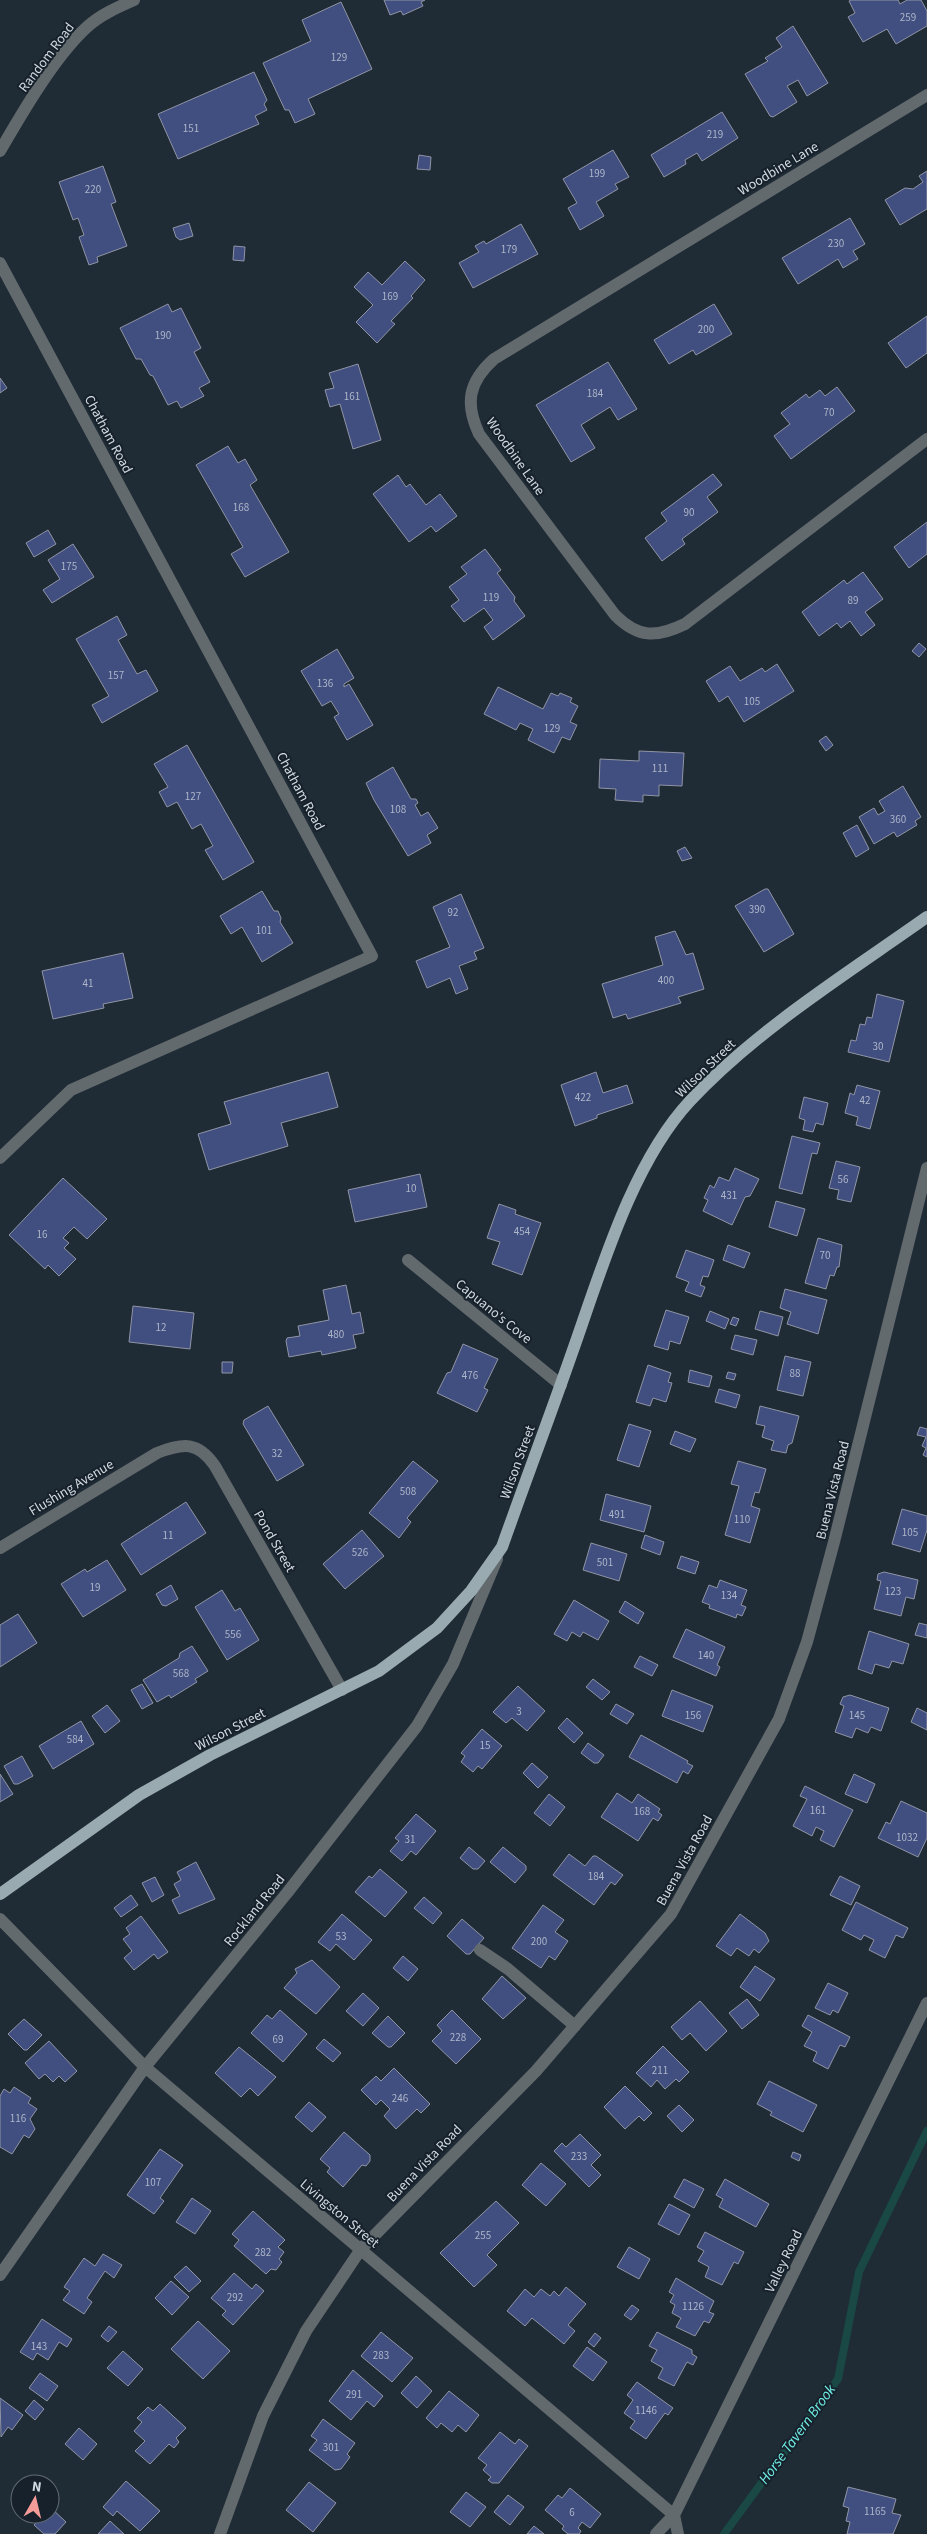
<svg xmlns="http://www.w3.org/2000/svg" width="927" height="2534" font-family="'Source Sans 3',sans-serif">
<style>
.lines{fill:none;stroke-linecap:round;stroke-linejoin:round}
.stream{stroke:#194845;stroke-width:8}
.building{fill:#414e80;stroke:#9095a5}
.minor{stroke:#626a6d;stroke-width:12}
.major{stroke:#99abb0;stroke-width:12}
.labels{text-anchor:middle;stroke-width:4;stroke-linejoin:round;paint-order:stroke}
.number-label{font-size:11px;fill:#adb6c8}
.street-label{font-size:14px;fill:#d1d9e0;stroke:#16212b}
.water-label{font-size:15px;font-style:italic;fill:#70f0e7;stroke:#16212b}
</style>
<rect width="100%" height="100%" fill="#1f2b35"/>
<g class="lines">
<path class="stream" d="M724,2534L838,2379L859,2272L927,2131"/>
</g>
<path class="building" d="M384,0H425L421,2L423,6L403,15L401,11L390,15Z
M851,0H898L900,4L907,0H921L927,11V26L896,44L887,29L863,42L848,17L855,13L849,1Z
M341,2L372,69L308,99L315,114L295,123L289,110H285L263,63L311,41L302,20Z
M793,26L828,83L807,96L798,80L787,86L797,102L773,117L770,116L745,74L768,61L765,58L782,47L776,38Z
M254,72L267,100L264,104L267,110L255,116L259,124L178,159L158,114Z
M722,112L738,138L702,161L697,153L685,160L686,164L664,177L651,155Z
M613,150L629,177L615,184L618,189L596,202L604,216L580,230L568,208L577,203L563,179Z
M419,155L431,157L430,170L417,169Z
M103,166L116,202L111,204L127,246L97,257L98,262L89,265L79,237L84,235L78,218L73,220L59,182Z
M927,171V209L900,225L885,200L905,188L913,189L923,182L919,176Z
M850,218L865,244L853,251L858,259L843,268L838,259L798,284L782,258Z
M189,223L193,236L180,240L176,237L173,228Z
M521,224L538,254L473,288L459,263L479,252L475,246L484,241L486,244Z
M234,246L245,247L244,261L233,260Z
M405,261L425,280L411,296L413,298L391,321L395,324L377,343L356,322L373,305L354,287L368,272L382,285Z
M168,304L172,312L181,308L201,348L194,352L210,382L199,388L204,396L181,408L177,401L168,405L153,376L150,375L141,359H136L120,328Z
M714,304L732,334L696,355L693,350L669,364L654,340Z
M927,316V353L906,368L888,343Z
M608,362L637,409L618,420L610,407L581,425L595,448L571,462L536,405Z
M358,364L381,440L353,449L340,404L330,407L325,390L334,388L329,373Z
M0,378L7,388L0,393Z
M837,387L855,411L791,459L774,436L790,424L781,413L806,394L809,398L820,390L825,396Z
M228,446L238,463L245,459L257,480L250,485L289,552L245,577L231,554L243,547L196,465Z
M713,474L722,485L707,497L718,512L682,539L685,544L662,561L645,538L667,521L661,513Z
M398,475L406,487L410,484L426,505L440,494L457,516L436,532L431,526L409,542L373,494Z
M927,522V554L909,568L894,547Z
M48,530L56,544L34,557L26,543Z
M73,544L94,577L52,603L43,590L60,579L48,560Z
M485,549L501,570L497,573L515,597L514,601L525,616L493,640L484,627L493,620L484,608L464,622L451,606L459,600L449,587L467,574L461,567Z
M863,572L883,599L865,612L875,625L861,636L850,621L841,628L837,623L819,636L802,612L844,580L847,584Z
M117,616L127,635L118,640L137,674L146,670L158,691L102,723L92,705L109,696L76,639Z
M919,643L926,649L919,657L912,651Z
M337,649L354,678L344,684V687L349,684L373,725L347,740L334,717L339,714L331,701L322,706L301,671Z
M777,664L794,691L744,722L728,696L719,702L706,681L730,666L740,681L762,668L765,672Z
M498,687L543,709L551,693L558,696L560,693L572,698L570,702L578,706L570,722L577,725L570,740L562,737L554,753L528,740L533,729L520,723L516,730L484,714Z
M826,736L833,745L826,751L819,741Z
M187,745L254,862L223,880L205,850L213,846L201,824L192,829L177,802L167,807L159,792L168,787L154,764Z
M639,751L684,753L682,786L659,785V796L643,795V802L615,800L616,789L599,788L600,759L639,761Z
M393,767L411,799H416L418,803L415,805L421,816L428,812L438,828L427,835L431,843L408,856L374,800L366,783Z
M903,786L921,817L915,821L917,825L897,837L894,832L874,844L859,817L874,808L878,815L885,811L879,801Z
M857,825L869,849L856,857L843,833Z
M685,847L692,858L682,861L677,851Z
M765,889H768L794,934L764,952L735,906Z
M262,891L274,911H278L281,918L280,922L293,943L262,962L242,927L231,934L220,916Z
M461,894L484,948L474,952L477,959L459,966L468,989L456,994L450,978L427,988L416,961L450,947L433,907Z
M675,931L686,955L693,953L704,989L678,997L681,1003L628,1019L626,1014L613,1018L602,984L663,965L655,937Z
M123,953L133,998L103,1004L104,1008L53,1019L42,971Z
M877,994L904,1001L889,1062L848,1052L851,1040L856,1041L860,1024L865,1025L867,1017L872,1018Z
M328,1072L338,1107L281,1123L288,1146L209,1170L198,1134L231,1124L224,1102Z
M596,1072L603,1093L627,1085L633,1103L597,1115V1118L575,1126L561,1085Z
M857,1085L880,1091L870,1129L856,1125L858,1117L845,1113L850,1093L854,1095Z
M804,1097L828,1103L823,1125L816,1123L813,1132L803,1130L805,1120L799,1118Z
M792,1136L820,1143L817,1154L812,1153L802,1194L779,1188Z
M836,1161L860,1167L851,1202L837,1199L839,1190L829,1188Z
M735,1168L759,1179L750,1196L745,1197L732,1225L703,1211L708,1200L704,1198L710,1185L714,1188L719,1177L729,1181Z
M420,1174L427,1207L355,1222L348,1190Z
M63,1178L107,1219L87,1239L74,1227L63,1238L69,1243L64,1248L76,1259L59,1276L48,1265L45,1269L9,1235Z
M776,1201L805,1209L797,1236L769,1227Z
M499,1204L516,1210L515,1214L541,1223L522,1275L492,1264L500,1242L487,1238Z
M818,1238L842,1245L839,1267H837L834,1276L830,1275L826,1289L805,1283Z
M728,1245L750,1253L744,1268L723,1260Z
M686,1250L714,1260L708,1277L703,1276L700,1285L705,1287L701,1297L685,1291L689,1282L676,1277Z
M346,1285L352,1314L360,1312L364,1333L353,1335L356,1348L322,1355L321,1351L289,1357L286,1341L287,1338L300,1336L298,1326L329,1320L323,1290Z
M785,1289L827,1300L818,1334L787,1324L791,1312L780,1308Z
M133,1306L194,1313L190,1349L129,1342Z
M666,1310L689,1317L680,1344L670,1341L668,1350L654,1346Z
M710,1311L729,1319L725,1329L706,1321Z
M760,1311L783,1317L778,1336L755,1329Z
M733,1317L739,1319L736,1326L730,1324Z
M735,1335L757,1340L753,1355L731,1349Z
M463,1344L498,1359L484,1388L488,1390L477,1412L437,1393L447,1373L451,1372Z
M785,1356L811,1362L803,1396L777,1390Z
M222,1362H233L232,1373H222Z
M648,1365L671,1373L668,1382L672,1383L666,1402L653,1398L650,1406L636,1402Z
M690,1370L712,1376L709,1387L688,1382Z
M728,1372L736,1374L734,1380L726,1378Z
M719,1389L740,1395L736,1408L715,1402Z
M268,1406L304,1465L277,1481L243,1424L244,1420Z
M760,1406L799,1416L792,1443L788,1445L786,1453L771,1450L774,1441L762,1437L765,1426L756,1424Z
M629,1424L651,1431L639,1467L617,1460Z
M920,1427L927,1429V1457L923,1455L926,1448L922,1446L926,1437L917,1435Z
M675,1431L696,1439L690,1452L670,1444Z
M413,1461L438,1481L407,1518L411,1522L399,1538L369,1513Z
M738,1461L766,1469L759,1493L755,1492L751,1506L760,1509L750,1543L725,1535L739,1486L731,1484Z
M606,1494L651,1506L644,1532L600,1520Z
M186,1502L206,1533L141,1575L121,1544Z
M902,1509L927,1516V1530L920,1552L892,1544Z
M362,1530L384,1556L345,1589L323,1564Z
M645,1535L664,1542L660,1555L641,1548Z
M591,1543L627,1554L619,1581L583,1570Z
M681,1556L699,1562L695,1574L677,1568Z
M107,1560L126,1590L83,1617L61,1584L85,1569L87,1572Z
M884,1572L918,1580L914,1599L906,1597L901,1616L874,1609L881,1581L877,1580L878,1574Z
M720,1580L747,1590L741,1605L746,1607L742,1616L737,1614L736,1618L709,1608L710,1605L702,1602L709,1585L717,1588Z
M171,1585L178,1599L166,1606L162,1605L156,1594Z
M222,1590L235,1611L240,1608L259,1640L227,1660L195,1607Z
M574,1600L609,1621L598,1640L583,1632L580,1637L572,1632L567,1641L554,1634Z
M625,1601L644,1613L638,1624L619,1612Z
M18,1614L37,1643L0,1667V1625Z
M919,1623L927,1625V1638L915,1635Z
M686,1629L725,1647L717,1665L720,1667L716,1676L673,1657Z
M869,1631L909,1644L903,1664L892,1661L889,1668L875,1664L872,1674L858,1669Z
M192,1646L208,1671L195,1679L197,1682L171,1698L169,1695L157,1702L143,1680L179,1658L180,1653Z
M640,1656L658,1665L652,1676L634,1667Z
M593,1679L610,1692L602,1700L586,1687Z
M142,1684L153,1703L142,1709L131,1690Z
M518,1686L545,1711L527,1731L512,1718L506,1723L493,1712Z
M672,1690L713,1706L703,1732L662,1716Z
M850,1695L889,1708L881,1731L871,1727L868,1733L856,1728L852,1738L835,1732L844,1706L840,1704L843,1697Z
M616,1704L634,1714L627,1724L610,1714Z
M107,1705L120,1721L105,1733L92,1716Z
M917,1708L927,1713V1730L911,1722Z
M567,1718L583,1733L574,1743L558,1728Z
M81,1721L94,1744L53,1769L39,1746Z
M482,1729L502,1746L482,1769L478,1766L473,1772L461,1762L465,1756L461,1753Z
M641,1735L688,1761L687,1763L693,1766L688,1774L683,1771L677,1783L629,1757Z
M588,1743L604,1755L598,1763H594L581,1753Z
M22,1756L33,1776L18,1784H14L4,1766Z
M532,1763L548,1777L538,1788L523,1773Z
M0,1774L13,1794L0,1802Z
M854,1774L875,1784L867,1803L845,1794Z
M805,1786L853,1810L834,1847L820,1840L824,1831L816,1827L812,1836L793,1826L807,1799L800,1796Z
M617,1793L632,1803L638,1794L660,1809L658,1812L662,1815L658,1821L653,1818L638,1841L601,1817Z
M549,1794L565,1807L550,1826L534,1813Z
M901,1801L927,1813V1838L918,1857L878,1838L886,1822L890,1824Z
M416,1814L436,1831L416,1855L411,1851L402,1861L390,1851L399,1841L395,1838Z
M469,1847L485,1861L478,1869H473L460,1858Z
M503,1847L526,1866V1870L515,1883L490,1862Z
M569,1854L585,1866L593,1856H596L623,1875L615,1885L611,1882L594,1905L553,1875Z
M196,1862L215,1899L179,1914L172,1900L180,1896L174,1884L181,1880L177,1872Z
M380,1869L407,1892L385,1917L355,1892L369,1876L372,1878Z
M840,1876L860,1886L851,1905L830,1895Z
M155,1877L164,1895L152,1902L142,1883Z
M131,1895L138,1905L121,1917L114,1908Z
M424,1897L442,1913L433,1924L414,1908Z
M856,1902L908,1928L903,1938L896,1935L885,1958L869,1950L874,1940L864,1935L861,1940L842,1930Z
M543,1905L564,1920L555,1932L568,1941L555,1960L549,1956L541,1968L512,1948Z
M342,1914L372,1940L354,1960L336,1944L330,1951L318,1942Z
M740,1914L765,1933L769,1941L759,1953L754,1949L749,1956L737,1948L731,1956L716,1946Z
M141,1916L168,1952L158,1959L154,1954L134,1970L124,1958L132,1951L123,1939L130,1934L126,1928Z
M462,1919L484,1938L470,1954H466L447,1936Z
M403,1956L418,1969L408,1981L393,1968Z
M312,1960L340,1987L316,2014L284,1988L297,1973L295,1969Z
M755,1966L775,1979L760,2001L740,1987Z
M502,1976L526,1998L503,2019L482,1999Z
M828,1983L848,1993L838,2013L833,2010L830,2015L815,2008Z
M363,1993L379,2008L363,2026L346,2011Z
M747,1999L759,2015L742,2029L729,2013Z
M700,2001L727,2031L706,2051L690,2033L682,2040L671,2027Z
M280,2010L307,2034L283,2062L251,2033L267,2015L272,2019Z
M452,2010L481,2039L456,2064L432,2041L442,2031L437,2025Z
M808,2015L850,2037L845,2047L840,2045L828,2069L813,2061L817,2052L804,2046L812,2032L802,2026Z
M388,2016L405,2033L391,2047H388L372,2033Z
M24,2019L42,2035L27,2050H24L8,2034Z
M324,2039L341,2053L333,2062L316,2048Z
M49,2041L77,2071L65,2082L59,2076L53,2082L45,2074L39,2079L25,2063Z
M663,2046L689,2072L679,2082L676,2079L665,2089L657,2080L651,2087L636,2073Z
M239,2047L276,2077L258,2096L250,2088L241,2097L215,2073Z
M394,2068L430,2104L421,2113L417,2109L396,2129L384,2116L390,2109L381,2100L376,2105L361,2090L376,2076L381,2081Z
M769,2081L817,2105L803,2132L770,2115L772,2112L757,2104Z
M625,2086L652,2113L644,2121L639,2116L625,2129L604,2107Z
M14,2087L31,2098L28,2103L37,2109L30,2119L35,2129L29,2138L24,2135L12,2154L0,2147V2096L4,2089L10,2093Z
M309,2102L326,2117L312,2132L295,2117Z
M679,2105L694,2120L682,2132L667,2116Z
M344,2132L370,2155V2161L366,2166L362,2165L343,2187L327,2172L330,2168L320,2159Z
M580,2134L601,2155L591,2165L601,2175L589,2187L554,2151L562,2143L566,2147Z
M160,2149L183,2165L160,2198L164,2201L154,2214L127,2195Z
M793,2152L801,2155L799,2161L791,2157Z
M541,2163L566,2184L546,2206L522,2185Z
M684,2179L704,2189L694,2208L674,2197Z
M725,2179L769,2204L756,2227L719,2207L723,2199L716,2195Z
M192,2198L211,2211L195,2234L176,2222Z
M496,2201L519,2223L487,2255L497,2265L474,2287L440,2253Z
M669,2204L690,2215L679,2235L658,2224Z
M253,2211L285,2240L278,2247L284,2252L279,2259L282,2262L276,2270L271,2269L266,2274L234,2246L239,2240L232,2234Z
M705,2232L744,2252L738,2264L734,2262L722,2285L705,2277L709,2267L698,2261L704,2251L697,2247Z
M629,2247L650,2259L639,2279L617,2267Z
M103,2254L122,2265L114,2278L105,2271L87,2298L92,2302L84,2314L63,2300L70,2291L64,2287L84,2258L95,2266Z
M186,2266L201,2281L189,2292L174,2277Z
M234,2273L252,2289L256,2284L264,2291L233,2325L222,2315L226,2311L211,2298Z
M676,2278L714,2301L709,2312L714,2314L709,2323L704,2321L695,2336L676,2327L681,2318L672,2313L675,2305L670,2302L674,2295L669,2292Z
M171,2281L189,2297L172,2315L155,2298Z
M566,2287L586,2304L568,2325L575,2331L564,2344L532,2318L525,2326L507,2311L525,2289L534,2297L541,2289L550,2296L554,2291L559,2296Z
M632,2305L639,2310L631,2320L624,2315Z
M42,2319L72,2339L67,2347L59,2342L48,2360L37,2353L33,2360L20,2352Z
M198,2321L230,2351L203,2379L171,2349Z
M109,2326L117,2332L108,2342L101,2336Z
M381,2332L413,2358L392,2382L361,2356Z
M657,2332L692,2350V2354L697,2357L693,2365L687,2362L674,2386L658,2378L663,2368L651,2361L657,2350L649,2346Z
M595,2333L601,2338L594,2347L588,2342Z
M587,2347L607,2362L593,2381L573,2366Z
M123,2351L143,2369L128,2386L107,2368Z
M353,2370L383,2396L374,2407L367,2401L351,2420L329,2401Z
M40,2373L58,2386L47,2401L29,2388Z
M416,2376L432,2391L417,2408L401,2393Z
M637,2382L673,2408L668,2415L665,2413L646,2439L630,2428L635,2421L624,2413L633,2400L627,2395Z
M449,2391L479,2415L466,2432L458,2425L452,2432L441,2423L437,2428L426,2418Z
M0,2398L23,2415L12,2430L8,2427L1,2437Z
M34,2400L44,2409L35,2420L25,2411Z
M160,2404L186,2428L176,2438L179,2442L174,2448L169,2444L150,2464L135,2451L145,2441L134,2431L142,2422L137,2418L148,2407L153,2411Z
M323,2419L355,2443L347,2454L350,2457L341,2469L335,2470L309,2450L317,2440L311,2436Z
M79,2428L97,2444L83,2460L65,2444Z
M500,2432L515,2444L519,2439L528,2446L499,2483H492L488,2480L491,2477L483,2470L487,2465L478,2458Z
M126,2481L160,2511L140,2531L117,2511L113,2516L103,2507Z
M309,2482L336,2503L313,2532L286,2510Z
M848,2487L896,2499L892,2513L901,2515L893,2534H847L850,2522L846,2521L849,2508L843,2506Z
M570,2488L601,2514L590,2528L582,2522L578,2528L581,2531L579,2534H568L562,2529L564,2526L545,2510L558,2495L562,2498Z
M466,2492L486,2507L470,2527L450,2512Z
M508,2495L524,2507L510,2525L494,2512Z
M50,2507L66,2522L55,2534H44L34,2525L44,2514H50Z
M110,2521L124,2534H98Z
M534,2526L544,2534H527Z"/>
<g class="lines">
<path class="minor" d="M927,95L494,359C468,382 465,404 479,434L615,615C638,638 656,638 685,624L927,439
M0,151C22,113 55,56 87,27C100,15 118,7 134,0
M0,263L372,956L71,1090L0,1158
M408,1260L561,1385
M0,1548L157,1453C183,1443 198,1441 215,1466L342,1690
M0,1919L145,2067L674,2515
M480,1950L508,1969L575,2026
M0,2275L145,2067L287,1893L417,1726L453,1664L497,1559
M220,2534L263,2416L306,2331L361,2249L536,2071L671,1914L779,1719L807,1642L834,1542L927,1168
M656,2534L674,2515
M678,2534L674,2515L927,2003"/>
<path class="major" d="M0,1894L139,1795L210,1755L379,1671L437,1628L471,1591L502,1547C525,1482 550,1416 573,1350C601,1271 632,1163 690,1101C756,1030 848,973 927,917"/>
</g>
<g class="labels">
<g class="number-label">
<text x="908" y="21">259</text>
<text x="339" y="61">129</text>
<text x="191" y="132">151</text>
<text x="715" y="138">219</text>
<text x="597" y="177">199</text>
<text x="93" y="193">220</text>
<text x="836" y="247">230</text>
<text x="509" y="253">179</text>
<text x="390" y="300">169</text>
<text x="706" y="333">200</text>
<text x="163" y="339">190</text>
<text x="595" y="397">184</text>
<text x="352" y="400">161</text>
<text x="829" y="416">70</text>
<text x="241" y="511">168</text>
<text x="689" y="516">90</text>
<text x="69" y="570">175</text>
<text x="491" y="601">119</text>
<text x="853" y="604">89</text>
<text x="116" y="679">157</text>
<text x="325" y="687">136</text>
<text x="752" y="705">105</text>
<text x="552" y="732">129</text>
<text x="660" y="772">111</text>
<text x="193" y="800">127</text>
<text x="398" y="813">108</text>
<text x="898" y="823">360</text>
<text x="757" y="913">390</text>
<text x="453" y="916">92</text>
<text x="264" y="934">101</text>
<text x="666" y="984">400</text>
<text x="88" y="987">41</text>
<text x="878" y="1050">30</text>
<text x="583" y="1101">422</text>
<text x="865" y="1104">42</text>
<text x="843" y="1183">56</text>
<text x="411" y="1192">10</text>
<text x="729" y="1199">431</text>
<text x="522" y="1235">454</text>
<text x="42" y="1238">16</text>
<text x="825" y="1259">70</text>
<text x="161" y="1331">12</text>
<text x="336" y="1338">480</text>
<text x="795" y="1377">88</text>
<text x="470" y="1379">476</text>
<text x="277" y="1457">32</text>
<text x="408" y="1495">508</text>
<text x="617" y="1518">491</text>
<text x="742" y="1523">110</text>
<text x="910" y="1536">105</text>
<text x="168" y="1539">11</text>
<text x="360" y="1556">526</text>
<text x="605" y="1566">501</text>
<text x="95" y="1591">19</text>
<text x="893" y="1595">123</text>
<text x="729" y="1599">134</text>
<text x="233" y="1638">556</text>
<text x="706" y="1659">140</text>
<text x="181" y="1677">568</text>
<text x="519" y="1715">3</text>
<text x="693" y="1719">156</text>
<text x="857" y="1719">145</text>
<text x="75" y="1743">584</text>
<text x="485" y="1749">15</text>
<text x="818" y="1814">161</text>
<text x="642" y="1815">168</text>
<text x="907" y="1841">1032</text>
<text x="410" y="1843">31</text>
<text x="596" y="1880">184</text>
<text x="341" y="1940">53</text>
<text x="539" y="1945">200</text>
<text x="458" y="2041">228</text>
<text x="278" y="2043">69</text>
<text x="660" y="2074">211</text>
<text x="400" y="2102">246</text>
<text x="18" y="2122">116</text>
<text x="579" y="2160">233</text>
<text x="153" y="2186">107</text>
<text x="483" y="2239">255</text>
<text x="263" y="2256">282</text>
<text x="235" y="2301">292</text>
<text x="693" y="2310">1126</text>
<text x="39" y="2350">143</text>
<text x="381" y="2359">283</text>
<text x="354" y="2398">291</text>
<text x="646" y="2414">1146</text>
<text x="331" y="2451">301</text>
<text x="875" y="2515">1165</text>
<text x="572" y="2516">6</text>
</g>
<g class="street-label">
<text transform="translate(46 57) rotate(-53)" y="5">Random Road</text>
<text transform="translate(778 168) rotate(-31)" y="5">Woodbine Lane</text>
<text transform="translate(109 434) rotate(62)" y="5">Chatham Road</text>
<text transform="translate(516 456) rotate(55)" y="5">Woodbine Lane</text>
<text transform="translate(301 791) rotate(62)" y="5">Chatham Road</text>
<text transform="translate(705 1068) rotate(-44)" y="5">Wilson Street</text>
<text transform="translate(494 1311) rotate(39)" y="5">Capuano's Cove</text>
<text transform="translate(517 1462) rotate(-70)" y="5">Wilson Street</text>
<text transform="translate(71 1487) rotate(-31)" y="5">Flushing Avenue</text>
<text transform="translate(832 1490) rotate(-76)" y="5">Buena Vista Road</text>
<text transform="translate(275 1541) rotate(60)" y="5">Pond Street</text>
<text transform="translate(230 1729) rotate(-27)" y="5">Wilson Street</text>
<text transform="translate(684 1860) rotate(-61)" y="5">Buena Vista Road</text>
<text transform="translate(254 1910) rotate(-51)" y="5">Rockland Road</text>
<text transform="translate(424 2163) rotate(-46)" y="5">Buena Vista Road</text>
<text transform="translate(340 2213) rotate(40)" y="5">Livingston Street</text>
<text transform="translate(783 2261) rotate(-64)" y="5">Valley Road</text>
</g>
<g class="water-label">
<text transform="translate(797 2434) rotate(-54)" y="5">Horse Tavern Brook</text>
</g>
</g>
<g transform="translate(35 2499) rotate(8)"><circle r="24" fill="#16212b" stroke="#616b73"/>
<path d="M0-4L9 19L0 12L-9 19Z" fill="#f59b98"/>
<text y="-8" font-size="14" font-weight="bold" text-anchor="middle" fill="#d1d9e0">N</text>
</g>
</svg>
